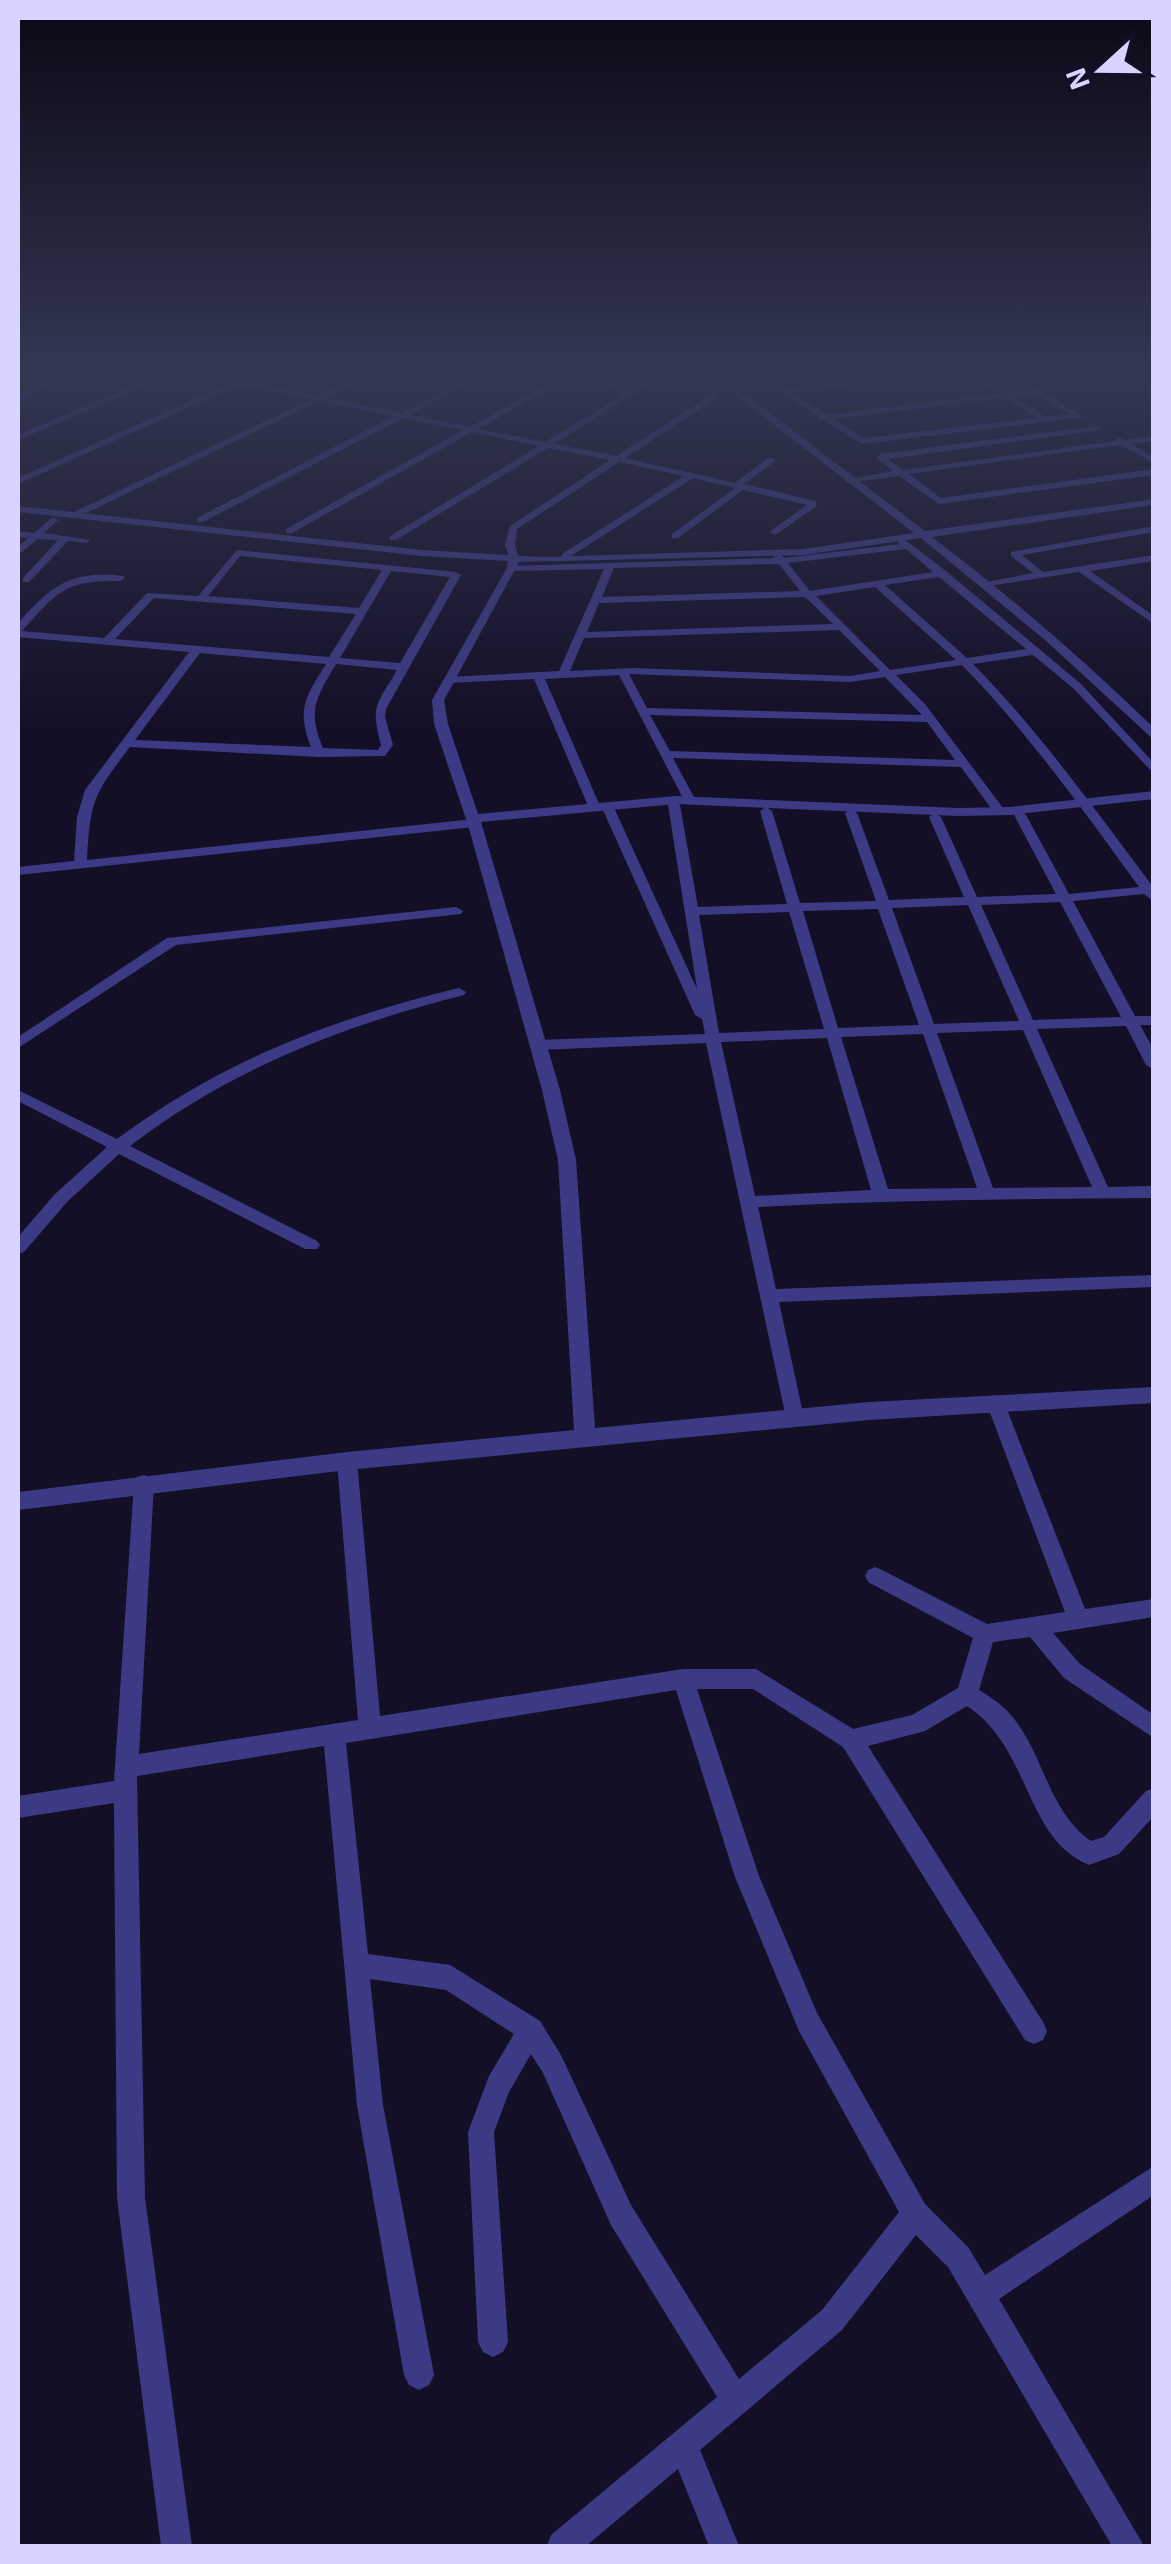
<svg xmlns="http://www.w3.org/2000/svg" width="1171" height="2564" font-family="'Exo 2',sans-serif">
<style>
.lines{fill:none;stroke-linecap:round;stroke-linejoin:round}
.minor{fill:#3d3a85;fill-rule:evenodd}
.tertiary{fill:#3d3a85;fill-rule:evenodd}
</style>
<rect width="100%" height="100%" fill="#130f26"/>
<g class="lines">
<path class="minor" d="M82,369H93L18,399V394Z
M170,369H186L318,396L373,369H384L326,398L401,413L485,369H495L409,415L470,427L573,369H588L629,391L665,369H675L554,444L616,456L713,394L716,398L625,458L735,483L768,458H774V462L744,484L815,501L817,506L775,535L770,532L772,530L807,505L743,490L678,538H672V534L735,488L693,478L568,558H562V554L684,476L619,462L517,529L515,545L519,559L511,561L505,545L510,526L610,460L548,448L396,540H390V536L539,446L472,432L292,533H286V529L463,430L403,418L203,522H197V518L394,416L319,401L76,518H70V514L311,399L239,385L18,484V478L230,383L178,372L18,440V435ZM581,371L623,395L545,442L478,429Z
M746,369H756L787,389L811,386L788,369H797L819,385L944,369H968L1007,393L1030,391L995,369L1009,371L1049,369L1015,375L1084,417L862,444L824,420H818V416ZM961,372L998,394L827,415L793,393ZM1037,395L1070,414L1046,417L1014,397ZM1004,398L1037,418L864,438L833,419Z
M1145,369H1154V372L1146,371Z
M1098,426L1101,430L888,459L903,470L1115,441L1119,437L1124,440L1154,436V441L1131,444L1154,457V463L1121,445L909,474L941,498L1154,469V475L939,504L899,476L848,483L844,480L893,471L877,459L880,454Z
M53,517L58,520L44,533L91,540L86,543L68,541L29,582H23V578L58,540L38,539L18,555V547L28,538L18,537V531L34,533Z
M1154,526V532L1022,555L1043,572L1154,555V561L1090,571L1154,616V624L1079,572L982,587L977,584L1033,573L1011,556V552Z
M900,536L946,571L1081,684L1154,763V774L1073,688L1033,655L973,664C1042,734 1095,810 1154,888L1153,901L1144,894L1073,901L1135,1016H1154V1025H1140L1154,1050V1070L1146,1065L1126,1026L1037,1029L1108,1187L1154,1186V1198C1021,1199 891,1200 758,1207L776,1289L1154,1275V1287L779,1302L804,1418L802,1423L795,1426L788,1423L786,1418L706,1043L538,1050L531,1045L538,1040L705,1034L702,1019L695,1015L603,810L609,806L615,810L697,989L668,805L674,801L680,805L698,907L787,904L760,811L766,807L772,811L800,903L876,901L845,813L851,809L857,813L889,900L964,897L929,817L935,813L941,817L977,897L1056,894L1014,815L1020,811L1026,815L1069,894L1139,887C1083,810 1030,735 962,665L896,675L925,704L1003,808V814H995L961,767L673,758L696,801L686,804L619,675L545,679L600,806L594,810L588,806L534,679L448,683L443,680L448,677L559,671L604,569L513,571L510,570V566L775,558L772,555L777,552L784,558L900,544L895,539ZM906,549L933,572L810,591L788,563ZM779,564L800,591L602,597L614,568ZM939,577L1026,649L967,658L885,585ZM875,587L956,660L890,670L816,596ZM805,597L833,624L587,632L599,603ZM839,630L880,671L850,676L633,668L570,671L584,638ZM629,674L850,682L885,677L922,715L647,708ZM650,715L927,722L955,760L670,751ZM1060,902L1121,1017L1033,1020L981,905ZM968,905L1019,1021L934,1024L892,908ZM878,909L919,1025L838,1028L803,911ZM789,912L824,1029L719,1033L699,915ZM1023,1030L1092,1187L993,1188L937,1033ZM923,1034L977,1188L888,1189L841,1037ZM827,1038L871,1190L755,1196L721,1042Z
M237,550L456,572L461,575L386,709L385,717L393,745L385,756L319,757L130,747C94,794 90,800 87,860L474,819L480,823L474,827L18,875V867L74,861L77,817L85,790L189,652L18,637V623C51,586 70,570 123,576L125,578L120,581C64,580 57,592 22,631L104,638L147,593L198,596ZM240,556L382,570L359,608L208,596ZM391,571L450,577L400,663L340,658ZM154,598L356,614L329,657L115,639ZM200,653L326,664C306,696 296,709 311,747L135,740ZM336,664L397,670C377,705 370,704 381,745L378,750L323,748C307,710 316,698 336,664Z
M456,907L463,911L461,914L176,945L18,1048V1037L167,938Z
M459,988L466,992L464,995C342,1026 231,1069 130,1146L317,1241L320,1245L317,1249H305L119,1154L67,1202L24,1252L18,1254V1237L55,1194L107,1147L18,1101V1090L117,1139C223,1060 332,1019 459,988Z
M995,1395L1002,1397L1004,1402L1085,1609L1154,1599V1617L1053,1633L1080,1664L1154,1715V1738L1064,1678L1030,1637L993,1642L979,1690C996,1700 1010,1711 1020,1727C1045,1764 1052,1814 1091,1841L1104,1837L1146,1791L1154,1788V1816L1119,1854L1089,1865C1024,1838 1031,1748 967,1706L925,1731L868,1746L1043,2022L1047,2031L1043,2040L1034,2044L1025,2040L843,1747L753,1689H697L759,1876L817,2013L925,2204L968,2247L985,2275L1154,2166V2195L999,2299L1144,2546H1112L948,2267L916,2235L842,2330L700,2450L739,2546H709L678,2469L586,2546H547L551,2535L717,2397L611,2225L543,2073L531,2054L509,2092L494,2132L508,2342L503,2352L493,2357L483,2352L478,2342L468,2132L489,2076L514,2034L446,1990L370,1979L383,2105L434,2375L429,2385L419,2390L409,2385L404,2375L357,2105L324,1746L137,1776L145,2198L192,2546H161L117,2198L114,1803L18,1818V1796L114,1781L134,1483L137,1477L144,1475L151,1477L154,1483L139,1754L358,1720L337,1461L340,1455L347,1453L354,1455L357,1461L380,1716L683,1669H756L853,1729L912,1715L958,1688L973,1638L868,1582L865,1576L868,1570L875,1567L882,1570L987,1624L1065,1612L986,1402L988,1397ZM676,1690L735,1877L799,2031L899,2212L822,2310L739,2379L631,2205L561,2055L540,2021L450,1965L368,1954L346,1743Z"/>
<path class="tertiary" d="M702,369H712L925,531L1154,499V505L932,537C1010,596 1084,660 1154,728V740L1045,640L921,538L803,555L519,562L444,700L448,724L478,814L676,796L958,808L1010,807L1154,791V799L1010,815L958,816L676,804L481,822L560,1090L576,1160L595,1428L869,1402L1154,1387V1403L869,1420L347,1470L18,1510V1492L347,1452L574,1430L558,1160L542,1090L468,825L434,724L432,700L507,568L508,561L422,556L18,512V506L422,550L543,557L803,549L914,533Z"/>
</g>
<linearGradient id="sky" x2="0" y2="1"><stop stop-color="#0a0815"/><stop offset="0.51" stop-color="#333752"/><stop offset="1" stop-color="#333752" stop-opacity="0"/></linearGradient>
<rect width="1171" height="728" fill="url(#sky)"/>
<rect width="1171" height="2564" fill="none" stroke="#d9d4ff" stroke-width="40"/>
<g transform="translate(1101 70) rotate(249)" stroke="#130f26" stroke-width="8" paint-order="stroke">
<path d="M0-8L18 38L0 25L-18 38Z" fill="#d9d4ff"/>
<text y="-15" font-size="28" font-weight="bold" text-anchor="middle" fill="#d9d4ff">N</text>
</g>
</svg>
